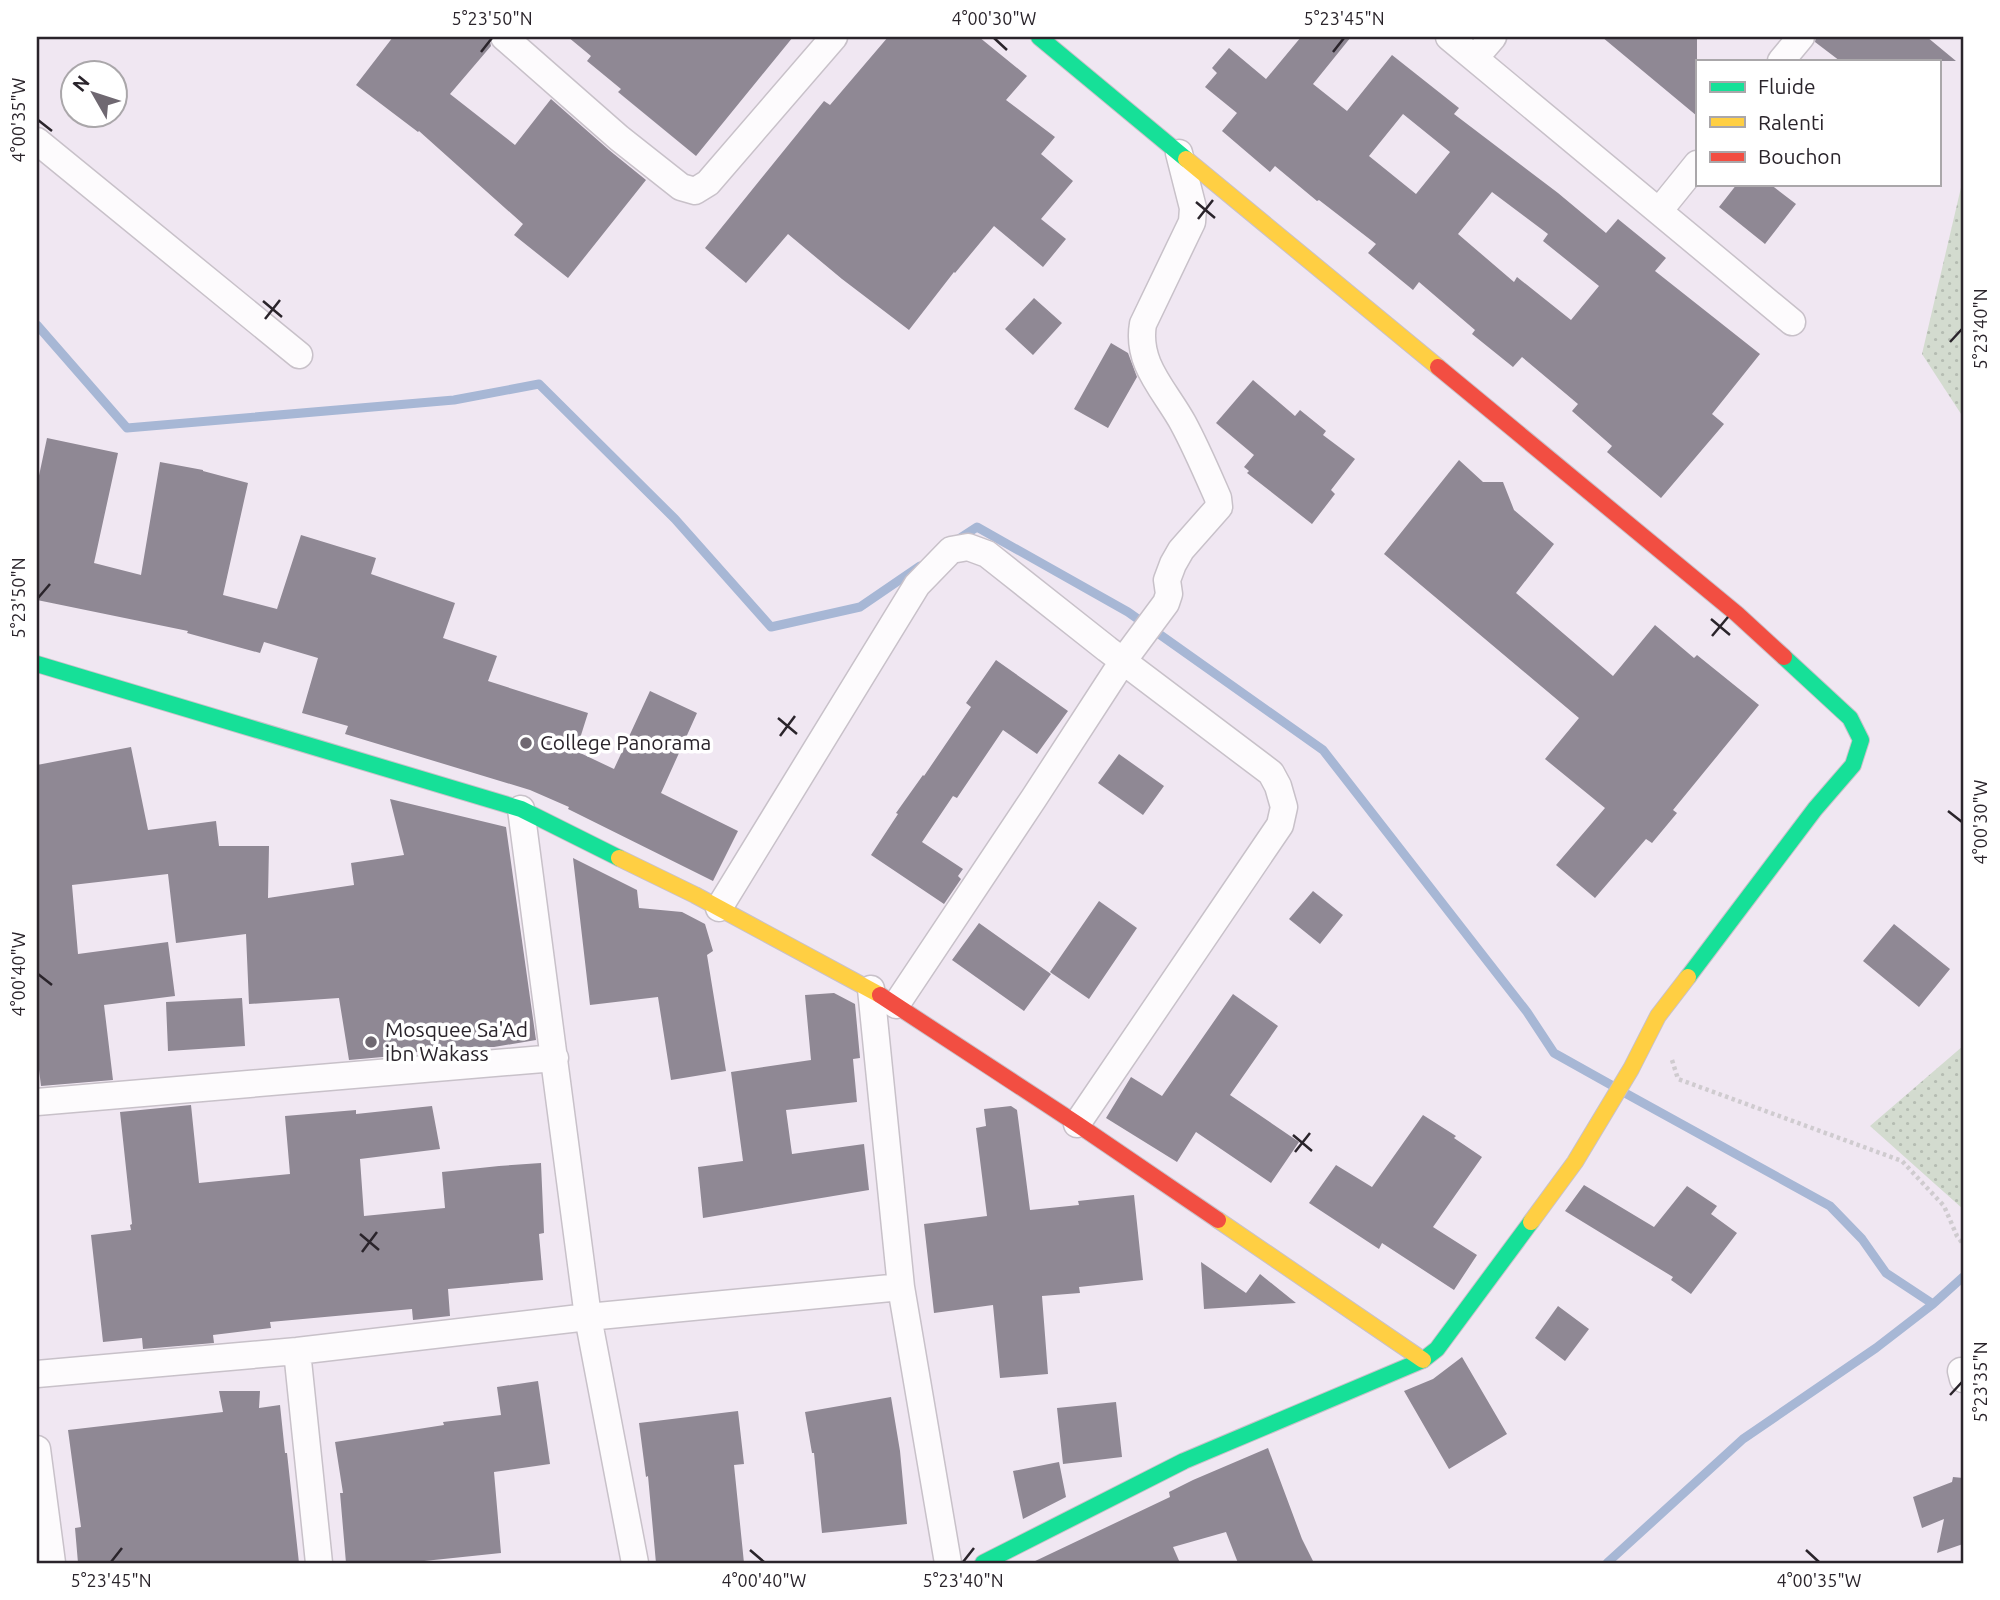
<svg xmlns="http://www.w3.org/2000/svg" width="2000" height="1600" font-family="Ubuntu,sans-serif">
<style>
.grass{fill:url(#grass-dots)}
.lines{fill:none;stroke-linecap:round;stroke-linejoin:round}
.stream{stroke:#a7b7d5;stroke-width:9}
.building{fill:#8f8894;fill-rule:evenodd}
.street-casing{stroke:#c8c1c9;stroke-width:29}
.fast-casing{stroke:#c8c1c9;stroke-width:18}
.slow-casing{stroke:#c8c1c9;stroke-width:18}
.jam-casing{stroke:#c8c1c9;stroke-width:18}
.path{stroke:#cfcbcf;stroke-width:4.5;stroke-dasharray:3.5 3.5;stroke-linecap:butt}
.street{stroke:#fdfbfd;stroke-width:26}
.fast{stroke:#16e098;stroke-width:16}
.slow{stroke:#ffcf43;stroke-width:16}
.jam{stroke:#f24e42;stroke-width:16}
.ticks{fill:none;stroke:#2a242b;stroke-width:2.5}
.poi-dot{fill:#6f6871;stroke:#fff;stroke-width:2.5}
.labels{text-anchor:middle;stroke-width:7;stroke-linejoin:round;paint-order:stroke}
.poi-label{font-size:21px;fill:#2a242b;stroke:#fff;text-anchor:start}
.neatline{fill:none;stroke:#2a242b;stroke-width:2.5}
.ticks-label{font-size:18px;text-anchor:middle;fill:#2a242b}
</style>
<defs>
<pattern id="grass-dots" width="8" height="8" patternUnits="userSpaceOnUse" patternTransform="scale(1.75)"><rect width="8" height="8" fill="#d3dbcf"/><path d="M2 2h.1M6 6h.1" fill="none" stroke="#b5bcb2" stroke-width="1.8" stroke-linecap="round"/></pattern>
</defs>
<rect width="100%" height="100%" fill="#f0e7f2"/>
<path class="grass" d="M1963,179V417L1922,354Z
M1963,1046V1209L1870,1126Z"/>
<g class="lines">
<path class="stream" d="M37,325L127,428L454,400L539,384L675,519L771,627L860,607L920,566
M957,540L977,527L1128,612L1323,750L1527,1012L1554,1053L1613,1086
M1625,1093L1830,1206L1862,1239L1886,1273L1933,1304
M1607,1563L1743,1439L1876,1348L1933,1304L1963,1277"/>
</g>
<path class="building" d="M393,37H489L491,46L450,94L515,145L551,99L609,150L646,180L568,278L514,235L523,224L419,131L418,132L356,85Z
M568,37H793L696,156L618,92L621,89L587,61L591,56Z
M888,37H979L1027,76L1006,100L1055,137L1041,154L1073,181L1041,219L1066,239L1043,267L994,226L955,273L954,272L909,330L842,279L788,234L746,283L705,248L824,101L830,105Z
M1301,37H1351L1313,84L1347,111L1392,55L1459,108L1454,114L1558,193L1606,233L1618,219L1666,258L1655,271L1760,354L1712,414L1724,424L1661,498L1607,452L1612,446L1572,411L1578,404L1522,357L1513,367L1472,334L1475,330L1419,282L1413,290L1368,253L1376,244L1319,200L1317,201L1275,166L1270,172L1222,131L1237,113L1205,87L1217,73L1212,68L1229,48L1266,79ZM1403,114L1450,152L1416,194L1369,156ZM1492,192L1548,234L1543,241L1599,286L1571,320L1517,277L1514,282L1458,234Z
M1602,37H1697V116Z
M1816,37H1927L1956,61H1840L1815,42Z
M1737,184H1770L1796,204L1765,244L1719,207Z
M1034,298L1062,323L1033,355L1005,329Z
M1111,343L1128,353L1137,377L1108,428L1074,409Z
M1253,380L1295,416L1300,410L1326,431L1323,435L1355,459L1331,490L1335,494L1312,524L1247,473L1249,471L1244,467L1254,455L1216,423Z
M47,438L118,453L94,563L141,575L160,462L203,470V471L248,483L223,595L277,609L301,535L376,558L371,574L455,603L443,638L497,656L488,681L588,713L576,751L614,769L650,691L697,713L661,793L738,831L713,881L568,809L569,807L530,790L345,734L348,726L302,713L318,658L264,642L260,653L187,633L188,631L37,600V485Z
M1459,460L1483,482H1503L1514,510L1554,544L1516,593L1613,676L1655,625L1694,658L1697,655L1759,705L1673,810L1677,813L1652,843L1646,839L1595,898L1556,865L1605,808L1545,759L1579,718L1384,554Z
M996,660L1068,711L1037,754L1003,730L957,798L953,796L922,842L963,869L958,876L961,879L944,904L871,855L898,814L896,813L923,775L924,776L971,707L966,703Z
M131,747L148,830L216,821L219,846H269L268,898L354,885L351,863L404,855L390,799L506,827L536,1040L494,1047H446L394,1056L349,1060L339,998L249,1004L246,934L176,943L168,874L72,885L78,954L168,942L175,996L104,1005L113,1080L41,1086L37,1053V765Z
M1119,754L1164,786L1143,815L1098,783Z
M573,858L637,890L639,908L682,912L705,924L713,951L707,955L726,1071L671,1080L658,997L590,1005Z
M1313,891L1343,915L1320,944L1289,919Z
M1099,901L1137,928L1089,999L1050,972Z
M979,923L1051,974L1024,1011L952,960Z
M1894,924L1950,969L1919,1007L1863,961Z
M834,993L855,1004L860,1058L853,1059L857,1102L786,1110L792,1154L864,1144L869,1190L703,1218L698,1167L743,1161L731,1072L811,1060L805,995Z
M1233,994L1278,1026L1230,1095L1299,1142L1271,1183L1196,1132L1177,1162L1106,1118L1131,1077L1162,1096Z
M242,998L245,1046L168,1051L166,1002Z
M191,1105L199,1183L290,1174L285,1116L356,1110V1114L432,1106L440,1149L360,1159L364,1216L445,1208L442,1172L499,1166L541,1163L544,1233L539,1234L543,1280L448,1289L450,1316L413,1320L412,1309L270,1322L271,1328L213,1335L214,1343L143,1349L142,1338L103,1342L91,1235L131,1230L130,1225L132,1224L120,1112Z
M1011,1106L1017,1110L1030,1210L1079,1205L1078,1201L1134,1195L1143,1280L1079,1287L1080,1293L1042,1296L1048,1374L1000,1378L993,1305L934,1313L924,1224L987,1216L976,1128L986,1126L984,1109Z
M1423,1115L1456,1136L1454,1138L1482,1157L1433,1227L1477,1255L1454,1290L1382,1243L1379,1249L1309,1203L1336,1165L1372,1187Z
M1584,1185L1654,1227L1687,1186L1717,1206L1711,1214L1737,1233L1691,1294L1671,1280L1673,1277L1565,1211Z
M1201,1262L1246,1293L1260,1274L1296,1303L1204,1309Z
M1558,1306L1589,1329L1565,1361L1535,1338Z
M1462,1357L1507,1434L1449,1469L1404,1391L1433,1379Z
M538,1381L550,1464L494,1472L501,1553L405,1563H346L340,1493H343L335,1442L444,1425L443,1422L501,1415L497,1387Z
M219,1391H260L259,1408L280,1405L285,1453H287L299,1563H78L75,1528L81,1527L68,1430L223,1412Z
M891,1397L900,1451L907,1524L822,1533L814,1453H812L805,1412Z
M1116,1402L1122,1457L1063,1464L1057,1408Z
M738,1411L744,1464L734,1465L744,1563H656L648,1476L646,1477L639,1423Z
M1268,1448L1302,1539L1314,1563H1238L1226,1532L1173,1547L1180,1563H1031L1170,1497L1169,1492L1193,1480Z
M1059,1462L1066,1497L1023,1519L1013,1471Z
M1953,1477L1963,1478V1544L1937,1553L1944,1519L1922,1528L1913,1497L1952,1482Z"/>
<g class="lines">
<g class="street-casing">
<path id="street" d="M504,37L619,138L681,187L695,191L708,183L834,37
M1449,37L1792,322
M1475,58L1493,37
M1781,61L1801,37
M37,141L299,355
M1659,211L1697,164
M521,809L588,1317L635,1563
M719,908L917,585L951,550L968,547L987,554L1107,649L1271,773L1278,786L1284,807L1280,825L1077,1124
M896,1005L1034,798L1123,661L1166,603L1169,594L1167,580L1173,564L1181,550L1219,507L1218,498C1207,473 1196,447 1183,423C1165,390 1136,364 1143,324L1192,222L1193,208L1179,153
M37,1102L555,1058
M901,1287L948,1563
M297,1351L319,1563
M1963,1371H1961L1963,1379
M37,1374L297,1351L588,1317L901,1287L871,989
M37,1449L52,1563"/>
</g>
<g class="fast-casing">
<path id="fast" d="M1039,37L1186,159
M37,664L521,809L619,858
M1688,977L1815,809L1853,765L1861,740L1850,718L1784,657
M983,1563L1184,1461L1423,1360L1437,1349L1531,1222"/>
</g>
<g class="slow-casing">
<path id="slow" d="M1186,159L1438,367
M619,858L695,895L880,995
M1218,1220L1423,1360
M1531,1222L1575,1162L1631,1069L1658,1016L1688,977"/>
</g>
<g class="jam-casing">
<path id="jam" d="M1438,367L1737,614L1784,657
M880,995L1077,1124L1218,1220"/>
</g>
<path class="path" d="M1672,1060L1678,1079L1902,1161L1944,1206L1957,1236L1963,1244"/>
<use href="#street" class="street"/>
<use href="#fast" class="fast"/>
<use href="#slow" class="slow"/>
<use href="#jam" class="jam"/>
</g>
<path class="ticks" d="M994,38L1007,50M481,52L492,38M1333,52L1344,38M38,120L52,131M1196,202L1215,218M1198,219L1213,200M263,301L282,317M265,319L280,300M1950,342L1962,329M38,598L50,584M1711,619L1730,635M1712,636L1728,617M778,718L797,734M780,736L795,716M1948,811L1962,822M38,974L52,985M1293,1135L1312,1151M1295,1152L1310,1133M360,1234L379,1250M362,1252L377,1232M1950,1395L1962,1382M750,1550L764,1562M1806,1550L1819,1562M111,1562L122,1548M963,1562L974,1548"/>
<g class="poi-dot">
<circle cx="526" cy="743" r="7"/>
<circle cx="371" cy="1042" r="7"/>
</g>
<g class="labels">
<g class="poi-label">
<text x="540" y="750">College Panorama</text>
<text x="385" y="1037">Mosquee Sa'Ad<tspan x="385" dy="24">ibn Wakass</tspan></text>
</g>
</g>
<rect width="2000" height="1600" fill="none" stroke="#ffffff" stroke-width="77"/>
<rect x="1696" y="60" width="245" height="126" fill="#ffffff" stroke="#aaa7aa" stroke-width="2"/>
<rect x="1710" y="82" width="35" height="10" fill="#16e098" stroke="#aaa7aa" stroke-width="2"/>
<text x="1758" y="94" font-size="21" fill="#2a242b">Fluide</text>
<rect x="1710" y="117" width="35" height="10" fill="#ffcf43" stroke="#aaa7aa" stroke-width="2"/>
<text x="1758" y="130" font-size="21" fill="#2a242b">Ralenti</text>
<rect x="1710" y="152" width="35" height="10" fill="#f24e42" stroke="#aaa7aa" stroke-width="2"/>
<text x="1758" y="164" font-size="21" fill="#2a242b">Bouchon</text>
<g transform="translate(94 94) rotate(309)"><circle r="33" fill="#ffffff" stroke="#aaa7aa" stroke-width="2"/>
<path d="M0-5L12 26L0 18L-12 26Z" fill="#6f6871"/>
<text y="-10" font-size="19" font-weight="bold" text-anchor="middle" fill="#2a242b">N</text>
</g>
<rect x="38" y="38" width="1924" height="1524" class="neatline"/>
<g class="ticks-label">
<text x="492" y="25">5°23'50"N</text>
<text x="994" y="25">4°00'30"W</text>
<text x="1344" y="25">5°23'45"N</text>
<text transform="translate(19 120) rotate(-90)" y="6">4°00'35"W</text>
<text transform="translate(1981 329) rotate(-90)" y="6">5°23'40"N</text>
<text transform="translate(19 598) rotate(-90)" y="6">5°23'50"N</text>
<text transform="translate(1981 822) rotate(-90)" y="6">4°00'30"W</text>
<text transform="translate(19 974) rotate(-90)" y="6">4°00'40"W</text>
<text transform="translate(1981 1382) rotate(-90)" y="6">5°23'35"N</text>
<text x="111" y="1587">5°23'45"N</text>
<text x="764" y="1587">4°00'40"W</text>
<text x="963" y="1587">5°23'40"N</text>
<text x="1819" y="1587">4°00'35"W</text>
</g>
</svg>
